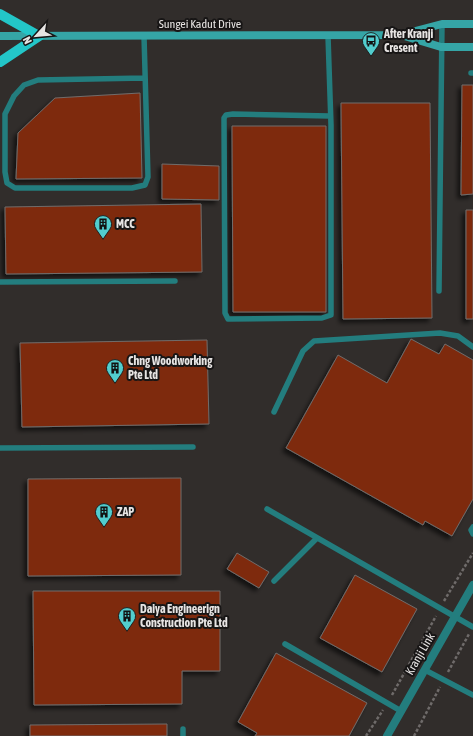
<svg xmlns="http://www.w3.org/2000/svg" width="473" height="736" font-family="'Asap Condensed',sans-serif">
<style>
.building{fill:#7e2b10;stroke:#706c6a;filter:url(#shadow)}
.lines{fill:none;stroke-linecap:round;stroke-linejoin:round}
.path{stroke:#6f6b6a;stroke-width:2.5;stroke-dasharray:3 2;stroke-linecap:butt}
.lane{stroke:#237d7e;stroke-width:5.5}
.street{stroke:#237d7e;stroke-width:8}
.secondary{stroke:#35a5a6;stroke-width:8}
.primary{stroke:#23c6c8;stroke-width:10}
.labels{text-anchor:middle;stroke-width:4;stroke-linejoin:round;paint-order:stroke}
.street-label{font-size:12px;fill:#e7e4e3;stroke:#171515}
.poi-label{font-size:12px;font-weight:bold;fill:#e7e4e3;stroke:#171515;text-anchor:start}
</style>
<defs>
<filter id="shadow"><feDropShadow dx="-3.5" dy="3.5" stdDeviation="2" flood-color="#0009"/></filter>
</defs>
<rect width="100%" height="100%" fill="#312d2b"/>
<path class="building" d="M462,85H473V194L461,195Z
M140,93L142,178L16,179L18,133L55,98Z
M341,103H430L432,318L343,319Z
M232,126H326V312H233Z
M162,164L219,166V200L162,199Z
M201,204L202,272L6,274L5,207Z
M466,210H473V319H466Z
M411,339L439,354L445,344L473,360V499L452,536L425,521L423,525L286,448L338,355L387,383Z
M207,340L209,424L22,427L20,343Z
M181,478V575L28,576V479Z
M237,553L269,572L259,588L227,569Z
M355,575L417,609L382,672L320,638Z
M33,591H220V671H182V704L34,705Z
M276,653L367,703L349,736H255L257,733L238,722Z
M167,724V736H30V725Z"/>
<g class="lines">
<path class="path" d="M444,601L473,553
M448,672L469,634
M392,695L436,616
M366,736L383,710
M414,736L440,687"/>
<path class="lane" d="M144,36C145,83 147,130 148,177L145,185L132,188H15L7,183L5,172V114L14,96L24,85L38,80L145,78
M328,36L331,125V315L322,318L228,319L225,313L224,118L226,115L233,114L330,116
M471,73H473
M0,282L175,281
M439,291L442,24
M274,412L303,351L314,341L440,333L458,336L473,347
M0,448L193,447
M267,509L473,627
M473,527L471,530L473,534
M274,581L317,538
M285,644L401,711
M425,670L473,695
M183,729V736"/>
<path class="street" d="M387,736L473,585"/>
<path class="secondary" d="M401,35L441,47H473
M0,36L400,35L442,24H473"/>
<path class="primary" d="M0,14L39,36L0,62"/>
</g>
<defs>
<g id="bus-pin" transform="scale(0.9)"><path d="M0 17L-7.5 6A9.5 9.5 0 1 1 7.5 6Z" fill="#52cdce" stroke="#171515"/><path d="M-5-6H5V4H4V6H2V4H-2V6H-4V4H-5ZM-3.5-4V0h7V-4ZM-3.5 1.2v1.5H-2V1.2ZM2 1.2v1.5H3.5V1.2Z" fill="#111"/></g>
<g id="building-pin" transform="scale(0.9)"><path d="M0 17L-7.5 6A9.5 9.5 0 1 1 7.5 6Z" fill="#52cdce" stroke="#171515"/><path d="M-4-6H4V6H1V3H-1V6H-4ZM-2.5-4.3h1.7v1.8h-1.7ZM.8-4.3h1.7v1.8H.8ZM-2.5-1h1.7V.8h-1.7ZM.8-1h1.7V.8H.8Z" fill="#111"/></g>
</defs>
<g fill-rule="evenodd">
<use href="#bus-pin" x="371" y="41"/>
<use href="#building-pin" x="103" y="224"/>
<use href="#building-pin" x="115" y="368"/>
<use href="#building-pin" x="104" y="512"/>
<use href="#building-pin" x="127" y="616"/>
</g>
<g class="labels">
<g class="street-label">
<text x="200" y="28">Sungei Kadut Drive</text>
<text transform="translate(420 654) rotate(-60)" y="4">Kranji Link</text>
</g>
<g class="poi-label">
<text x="384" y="38">After Kranji<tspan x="384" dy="14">Cresent</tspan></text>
<text x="116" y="228">MCC</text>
<text x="128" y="365">Chng Woodworking<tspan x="128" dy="14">Pte Ltd</tspan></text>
<text x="117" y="516">ZAP</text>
<text x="140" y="613">Daiya Engineerign<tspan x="140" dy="14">Construction Pte Ltd</tspan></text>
</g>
</g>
<g transform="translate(36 36) rotate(243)" stroke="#171515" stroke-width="3" paint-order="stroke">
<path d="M0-3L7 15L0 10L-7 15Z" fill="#e7e4e3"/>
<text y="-6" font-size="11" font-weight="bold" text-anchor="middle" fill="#e7e4e3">N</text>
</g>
</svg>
